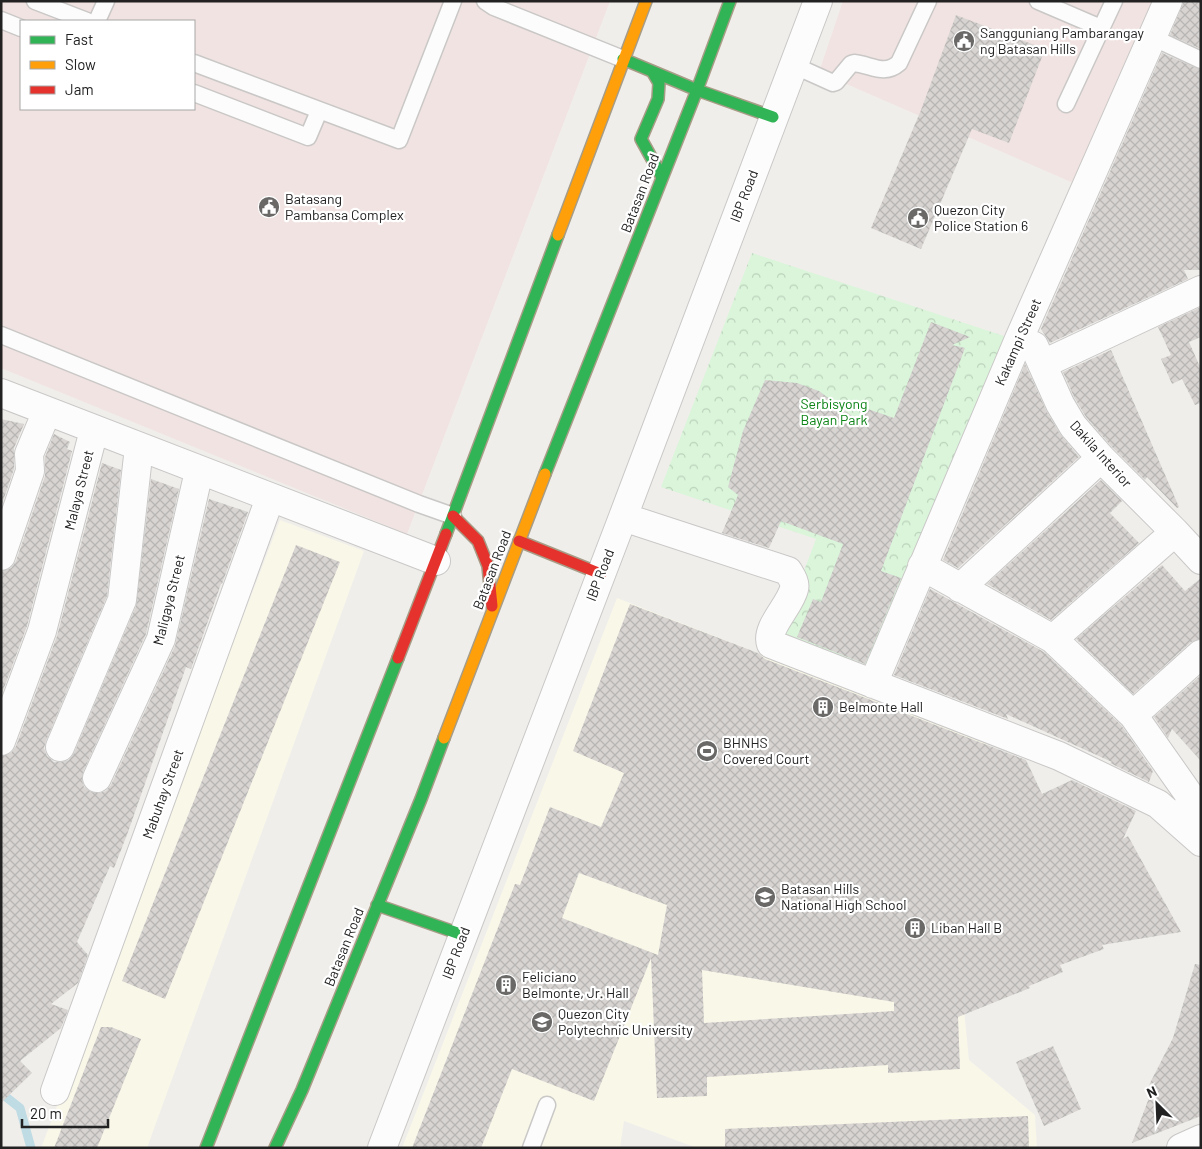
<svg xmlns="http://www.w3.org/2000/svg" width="1202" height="1149" font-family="Barlow,sans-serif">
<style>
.commercial{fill:#f1e3e1;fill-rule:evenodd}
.education{fill:#f8f7e8}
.park{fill:url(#park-crowns)}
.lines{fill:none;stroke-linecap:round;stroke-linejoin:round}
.stream{stroke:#bfdbe3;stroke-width:9}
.building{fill:url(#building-cross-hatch);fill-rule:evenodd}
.lane-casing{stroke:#c9c8c7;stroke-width:19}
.street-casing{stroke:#c9c8c7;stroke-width:30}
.fast-casing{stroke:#a79c86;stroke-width:14}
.slow-casing{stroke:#a79c86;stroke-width:14}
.jam-casing{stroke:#a79c86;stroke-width:14}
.lane{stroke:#fdfcfc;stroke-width:16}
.street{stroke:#fdfcfc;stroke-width:28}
.fast{stroke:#30b455;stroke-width:11}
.slow{stroke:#ff9f0a;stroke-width:11}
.jam{stroke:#e5322d;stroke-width:11}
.labels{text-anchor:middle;stroke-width:4.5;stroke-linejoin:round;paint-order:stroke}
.poi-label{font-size:14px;fill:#222;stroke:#fff;text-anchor:start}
.street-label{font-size:14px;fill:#222;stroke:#fff}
.park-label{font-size:14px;fill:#0c8416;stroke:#fff}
</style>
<defs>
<pattern id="park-crowns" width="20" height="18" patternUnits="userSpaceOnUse" patternTransform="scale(1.25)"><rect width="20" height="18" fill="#daf5da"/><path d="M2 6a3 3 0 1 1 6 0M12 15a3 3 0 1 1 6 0" fill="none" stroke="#bbd2bb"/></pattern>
<pattern id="building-cross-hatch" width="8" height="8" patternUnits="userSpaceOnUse" patternTransform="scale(1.25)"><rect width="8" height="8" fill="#d7d4d2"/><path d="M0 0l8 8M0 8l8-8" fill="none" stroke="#b8b6b4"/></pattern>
</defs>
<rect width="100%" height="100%" fill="#f0eeeb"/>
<path class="commercial" d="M1,1H610L407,534L1,368ZM21,21H194V109H21Z
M843,1H1152L1078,185L819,72Z"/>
<path class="education" d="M280,520L364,551L147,1148H41Z
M617,598L989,743L947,838L969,1060L1035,1115L1037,1148H697L624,1121L620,1148H402Z"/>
<path class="park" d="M752,253L1010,338L871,666L780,634L816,539L661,487Z"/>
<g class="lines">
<path class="stream" d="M1,1093L20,1108L31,1148"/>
</g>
<path class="building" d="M1184,1H1201V49L1170,35Z
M956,15L1045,49L1009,143L972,129L921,249L871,228L921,110Z
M1162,53L1201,70V270H1184L1188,279L1050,343L1041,329Z
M1201,307V337L1189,342L1201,369V403L1195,405L1182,379L1172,384L1161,359L1171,355L1158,327Z
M931,322L970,337L952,345L965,348L881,571L901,578L865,664L797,637L813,599L821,602L843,544L781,521L769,548L722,533L738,495L728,487L743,431L765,380L797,383L819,391L860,422L865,408L894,418Z
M1111,350L1179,507L1177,508L1147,477L1145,480L1112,447L1086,417L1074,397L1063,372Z
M1025,364L1047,412L1060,434L1079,457L958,568L943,560Z
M1,419L24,424L14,448V469L1,507Z
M54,434L70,442L67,449L72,451L27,626L1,696V571L11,568L16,561L45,476V457Z
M102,463L121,470L107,596L46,741L44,748L47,756L54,762H61L69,760L74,753L136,606L151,479L179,489L146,634L83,772L82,780L84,787L91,792L99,793L106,791L111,785L175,646L209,499L248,512L222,584H221L191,669L186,667L128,832L114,868L110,866L77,942L88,955L78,983L51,1004L68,1010L61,1028L20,1061L32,1073L1,1103V756L11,753L16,746L57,636Z
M1101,480L1122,501L1110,513L1139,543L1051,620L987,584Z
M296,545L340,562L165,999L122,981Z
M1162,565L1185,591L1201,578V639L1191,642L1133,694L1076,639Z
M930,589L1044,652L1121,725L1153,771L1149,782L1110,763L1112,762L1006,714L1008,719L894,675Z
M630,604L758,653L765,659L1026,760L1042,794L1072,780L1136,811L1123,839L1128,836L1181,932L1102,945L1104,949L1060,965L1063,972L1029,986L1030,988L958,1017L960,1069L888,1073V1065L707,1077V1096L657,1098L651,958L594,1101L512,1069L481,1148H412L515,884L520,885L550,807L601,827L624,773L573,751ZM579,873L667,905L658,955L562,918ZM702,970L894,1002V1011L704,1023Z
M1201,675V761L1172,729L1168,738L1154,717Z
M1195,964L1201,965V1116L1132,1143L1155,1082L1149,1085L1173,1038Z
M101,1027H111L141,1039L97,1148H54Z
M1053,1046L1081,1109L1044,1126L1016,1062Z
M1028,1116L1029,1148H725V1129Z"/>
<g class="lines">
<g class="lane-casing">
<path id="lane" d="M35,1L87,21
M485,1L494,7L623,59
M1038,1L1101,28
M1,20L21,28
M97,21L106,1
M1152,37L1201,60
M194,63L399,140L453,1
M793,65L833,83L836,82L851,64L854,63C872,65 884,76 899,63L928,1
M194,93L308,137L319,111
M1066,104L1114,1
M1,335L419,504L453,516
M531,1148L547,1105"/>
</g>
<g class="street-casing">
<path id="street" d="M1019,339L1034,346L1060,404L1073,426L1101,458L1175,532L1201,560
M1043,364L1201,290
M1,393L436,561
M623,517L788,571C791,576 796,583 794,589C790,606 765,628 771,644L1059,756L1158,804L1201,842
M1,556L30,471L29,454L47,411
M922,566L1053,639L1133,715L1190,796L1186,828
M960,588L1101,458
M1053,639L1175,532
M873,684L1019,339L1168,1
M1133,715L1201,654
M1,741L42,631L94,430
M60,747L122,600L139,447
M97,778L161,639L199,471
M55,1091L270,498
M382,1148L623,517L818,1
M1181,1148L1201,1139"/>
</g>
<g class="fast-casing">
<path id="fast" d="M623,59L697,90L773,117
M652,71L659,83L658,99L641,139L662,177
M545,474L697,90L730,1
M446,534L558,235
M377,905L463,935
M206,1148L398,658
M275,1148L302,1090L421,799L444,738"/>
</g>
<g class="slow-casing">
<path id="slow" d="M558,235L646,1
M444,738L545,474"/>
</g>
<g class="jam-casing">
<path id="jam" d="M453,516L478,541L488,566L492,606
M519,541L601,574
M398,658L446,534"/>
</g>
<use href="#lane" class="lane"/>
<use href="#street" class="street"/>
<use href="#fast" class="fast"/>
<use href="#slow" class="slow"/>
<use href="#jam" class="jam"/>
</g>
<defs>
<g id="civic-disc" transform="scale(1.125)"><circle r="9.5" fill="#6a6968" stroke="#fff"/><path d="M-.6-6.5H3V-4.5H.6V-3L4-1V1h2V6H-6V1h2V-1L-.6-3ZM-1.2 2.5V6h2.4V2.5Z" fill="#fff"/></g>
<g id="building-disc" transform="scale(1.125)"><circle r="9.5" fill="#6a6968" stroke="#fff"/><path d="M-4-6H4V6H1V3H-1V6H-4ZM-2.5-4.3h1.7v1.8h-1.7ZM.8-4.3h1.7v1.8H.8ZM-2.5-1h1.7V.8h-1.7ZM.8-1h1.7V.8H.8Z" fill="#fff"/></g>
<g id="stadium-disc" transform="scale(1.125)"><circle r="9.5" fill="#6a6968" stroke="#fff"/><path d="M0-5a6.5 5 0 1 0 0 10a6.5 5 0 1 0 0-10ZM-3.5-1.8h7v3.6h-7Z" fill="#fff"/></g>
<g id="school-disc" transform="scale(1.125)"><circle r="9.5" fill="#6a6968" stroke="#fff"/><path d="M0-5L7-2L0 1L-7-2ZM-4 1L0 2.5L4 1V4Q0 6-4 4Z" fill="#fff"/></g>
<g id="university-disc" transform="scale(1.125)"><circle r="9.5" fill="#6a6968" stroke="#fff"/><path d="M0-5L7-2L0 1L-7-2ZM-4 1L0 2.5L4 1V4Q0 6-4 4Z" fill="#fff"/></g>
</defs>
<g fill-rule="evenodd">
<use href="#civic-disc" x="964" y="41"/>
<use href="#civic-disc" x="269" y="207"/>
<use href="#civic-disc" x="918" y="218"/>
<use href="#building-disc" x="823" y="707"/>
<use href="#stadium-disc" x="707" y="751"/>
<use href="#school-disc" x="765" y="897"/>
<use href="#building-disc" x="915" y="928"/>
<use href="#building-disc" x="506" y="985"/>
<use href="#university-disc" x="542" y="1022"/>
</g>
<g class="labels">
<g class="poi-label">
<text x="980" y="38">Sangguniang Pambarangay<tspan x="980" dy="16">ng Batasan Hills</tspan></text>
<text x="285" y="204">Batasang<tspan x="285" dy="16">Pambansa Complex</tspan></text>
<text x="934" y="215">Quezon City<tspan x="934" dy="16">Police Station 6</tspan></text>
<text x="839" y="712">Belmonte Hall</text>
<text x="723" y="748">BHNHS<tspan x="723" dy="16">Covered Court</tspan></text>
<text x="781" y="894">Batasan Hills<tspan x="781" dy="16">National High School</tspan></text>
<text x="931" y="933">Liban Hall B</text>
<text x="522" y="982">Feliciano<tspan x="522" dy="16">Belmonte, Jr. Hall</tspan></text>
<text x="558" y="1019">Quezon City<tspan x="558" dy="16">Polytechnic University</tspan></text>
</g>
<g class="street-label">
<text transform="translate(640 193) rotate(-69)" y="5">Batasan Road</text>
<text transform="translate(744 196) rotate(-69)" y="5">IBP Road</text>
<text transform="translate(1018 342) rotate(-66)" y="5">Kakampi Street</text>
<text transform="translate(1101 454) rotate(48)" y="5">Dakila Interior</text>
<text transform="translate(79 490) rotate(-76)" y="5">Malaya Street</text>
<text transform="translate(492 570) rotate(-69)" y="5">Batasan Road</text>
<text transform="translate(600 575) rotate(-69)" y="5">IBP Road</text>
<text transform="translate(169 600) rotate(-76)" y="5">Maligaya Street</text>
<text transform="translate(163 794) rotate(-70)" y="5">Mabuhay Street</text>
<text transform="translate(344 947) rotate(-68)" y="5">Batasan Road</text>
<text transform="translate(456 953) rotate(-69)" y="5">IBP Road</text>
</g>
<g class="park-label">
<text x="834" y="409">Serbisyong<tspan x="834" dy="16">Bayan Park</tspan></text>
</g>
</g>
<rect width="1202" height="1149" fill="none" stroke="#222222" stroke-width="5"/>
<rect x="20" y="20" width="175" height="90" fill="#ffffff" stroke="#a7a7a7"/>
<rect x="30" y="36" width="25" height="8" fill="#30b455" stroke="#a7a7a7"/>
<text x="65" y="45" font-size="15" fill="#222222">Fast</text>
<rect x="30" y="61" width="25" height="8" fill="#ff9f0a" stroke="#a7a7a7"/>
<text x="65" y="70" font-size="15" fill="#222222">Slow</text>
<rect x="30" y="86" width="25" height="8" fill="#e5322d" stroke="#a7a7a7"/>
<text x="65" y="95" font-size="15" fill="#222222">Jam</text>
<g transform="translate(1157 1104) rotate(336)" stroke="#ffffff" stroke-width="4" paint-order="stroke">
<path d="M0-4L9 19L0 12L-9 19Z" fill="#222222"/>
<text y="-8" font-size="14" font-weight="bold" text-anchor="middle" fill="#222222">N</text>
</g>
<path d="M22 1119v8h86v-8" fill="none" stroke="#222222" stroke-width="2.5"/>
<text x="30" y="1119" font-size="15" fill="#222222" stroke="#ffffff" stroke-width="4" paint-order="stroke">20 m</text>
</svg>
